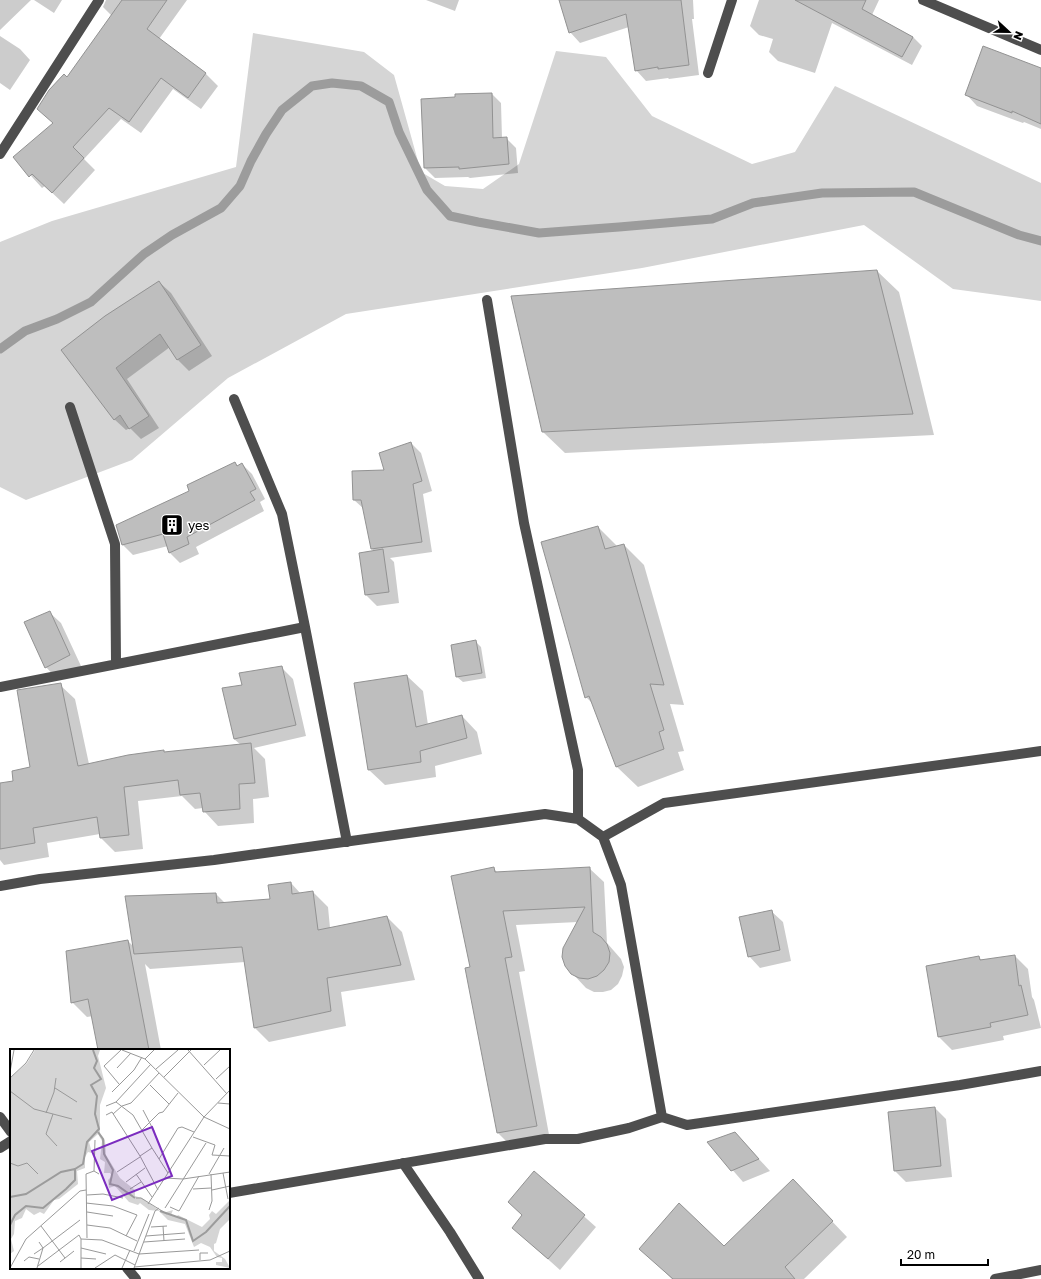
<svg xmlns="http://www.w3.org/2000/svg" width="1041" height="1279" font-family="'Golos Text',sans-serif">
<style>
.green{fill:#d5d5d5}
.shadow{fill:#0003}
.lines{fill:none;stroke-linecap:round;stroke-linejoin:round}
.stream{stroke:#9c9c9c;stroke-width:9}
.building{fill:#bebebe;stroke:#929292}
.minor{stroke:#4e4e4e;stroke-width:10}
.labels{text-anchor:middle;stroke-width:3;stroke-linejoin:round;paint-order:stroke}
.poi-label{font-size:13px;fill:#000;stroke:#fff;text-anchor:start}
.inset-river{fill:none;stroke:#9c9c9c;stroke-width:2}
.inset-road{fill:none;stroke:#999;stroke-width:1}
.view{fill:#7b2cbf;fill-opacity:0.15;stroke:#7b2cbf;stroke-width:2}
.inset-edge{fill:none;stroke:#000;stroke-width:2}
</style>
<rect width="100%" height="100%" fill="#fff"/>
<path class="green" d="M253,33L364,52L394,75L421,172L445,186L483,189L519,164L556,51L606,57L652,116L752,164L795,152L835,86L1041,183V301L953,289L864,225L642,268L346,314L228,378L132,460L26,500L0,487V242L52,221L236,167Z"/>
<path class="shadow" d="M0,0H31L0,30Z
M34,0H62L54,13Z
M106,0H187L159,39L206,74L218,86L201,109L173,89L141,133L121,119L84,159L95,170L64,204L45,186L42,188L14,157L54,123L67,79L112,16L103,7Z
M426,0H459L455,11Z
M560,0H693L694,19H692L699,75L669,79L668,78L646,81L636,70L629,27L580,43L570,32Z
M759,0H879L872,15L913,37L922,46L912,65L832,23L815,73L778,61L769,52L773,39L759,35L750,26Z
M0,36L20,49L30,60L10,90L0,83Z
M1041,78V129L1024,122L1023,123L977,106L966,94Z
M492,94L501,103L502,138H506L516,148L518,173L470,178L468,177L435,178L425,168L422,100L456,98Z
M877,271L899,292L934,435L565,453L543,432Z
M159,282L171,293L212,356L189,371L178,360L170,347L127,379L159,428L141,439L130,428L126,430L114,419L63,350Z
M411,443L421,453L432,491L423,494L432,552L390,558L394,562L399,603L377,606L366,595L375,552L372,549L364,509L354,500L386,471Z
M235,463L239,467L242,464L252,474L265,499L260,502L264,511L196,547L199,554L180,563L170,553L168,546L133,555L122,544L191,491Z
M598,527L617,546L624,545L644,565L684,705L670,704L684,751L678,752L684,770L638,787L617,767L594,705L586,697Z
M49,612L61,623L81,666L57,679L46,667Z
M476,642L481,647L486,678L463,682L457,677Z
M282,668L293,679L306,736L254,748L265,759L269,797L253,799L254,823L218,826L204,811L203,808L195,809L182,796L138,801L143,849L115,852L101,838L100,834L47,843L49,857L4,865L0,860V784L14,781L32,768L60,685L75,699L89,764L163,751L165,753L241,745L234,739L243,686Z
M407,676L423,691L428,725L462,716L477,732L482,754L435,766L436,777L385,785L369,770L355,684Z
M493,868L498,873L589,868L604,882L607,943L621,959L624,967L622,976L618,984L611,990L603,992H594L586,988L572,973L578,922L516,925L525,971L519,972L550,1140L512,1147L498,1133L471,968Z
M291,883L301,894L313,892L328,907L330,928L387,917L402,932L415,980L341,992L346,1026L269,1042L255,1028L245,962L150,969L145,964L161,1050H99L93,1016L87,1017L72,1002L128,941L134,947L216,894L226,904L271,900Z
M771,911L783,922L791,961L760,968L749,956Z
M1015,956L1028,969L1032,997L1034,1000L1041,1028L1003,1036L1004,1040L952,1050L938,1036L979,958L982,960Z
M935,1108L946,1119L952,1177L906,1182L895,1171Z
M709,1143L746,1145L770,1171L743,1182Z
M534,1172L596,1227L560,1270L513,1228L523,1216L509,1202Z
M808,1196L847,1237L804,1279H672L640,1248L724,1247Z"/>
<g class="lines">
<path class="stream" d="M0,349L25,331L57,319L91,302L144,254L172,235L221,208L240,186L251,161L266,134L282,110L312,86L332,83L361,86L389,102L399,132L427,190L450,216L478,222L539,233L619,227L712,219L753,203L822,193L914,192L1019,235L1041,241"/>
</g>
<path class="building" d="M122,0H167L147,29L206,73L188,98L161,78L129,122L109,108L73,147L84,158L52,193L32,174L29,177L13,157L53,123L37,109L49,90L64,74L67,77Z
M559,0H681L689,65L658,69V67L635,71L626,14L569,33Z
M795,0H866L862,9L913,37L902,57Z
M983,46L1041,68V124L1012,111V113L965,95Z
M492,93L493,138L507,137L509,164L459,169V167L424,168L421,99L455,97V94Z
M877,270L913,414L542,432L511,296Z
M159,281L201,345L177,360L160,334L116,368L149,416L129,429L120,415L114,420L61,350L105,316Z
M411,442L422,481L413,484L422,542L371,549L361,500H353L352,471L384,470L379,453Z
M235,462L237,466L242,463L256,489L250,492L255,500L187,537L189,544L169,553L163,534L122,545L116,525L189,491L187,485Z
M598,526L605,549L624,544L664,685L650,684L664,730L659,732L664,749L616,767L589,696L585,698L541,542Z
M383,549L389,592L365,595L359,553Z
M50,611L70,655L45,668L24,622Z
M476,640L482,673L456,677L451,645Z
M282,666L296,725L234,739L222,688L242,685L239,673Z
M407,675L416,727L462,715L467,738L420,751L421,762L368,770L354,683Z
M61,683L78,766L128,755L164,750V752L251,743L255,783L239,784L240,809L203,812L200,793L180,795L178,780L124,787L129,835L100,838L97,817L33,828L35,843L0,849V783L13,781L12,771L30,767L17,690Z
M494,867L495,872L590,867L593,932L601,937L607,944L610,953L609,962L604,970L597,976L588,979L579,978L571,974L565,966L562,957L563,948L585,907L503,911L512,957L505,958L537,1126L497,1133L465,968L470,967L451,876Z
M291,882L292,894L313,891L318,930L387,916L401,965L327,978L331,1011L254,1028L242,947L134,954L125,896L216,893L217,903L270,899L268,885Z
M772,910L780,950L748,957L739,917Z
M128,940L149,1050H98L88,999L71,1003L66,951Z
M1015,955L1019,986L1021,985L1028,1015L990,1023L991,1027L938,1037L926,966L979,956L980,960Z
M935,1107L941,1166L894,1171L888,1112Z
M735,1132L759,1159L731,1171L707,1142Z
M534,1171L585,1215L548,1259L512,1228L522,1215L508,1202Z
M793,1179L833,1221L785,1267L795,1279H673L639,1249L679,1203L724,1246Z"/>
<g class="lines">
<path class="minor" d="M923,0L1041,50
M708,73L732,0
M0,154L99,0
M487,300L524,523L578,770V819
M234,399L282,514L305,627L347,842
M70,407L115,544L116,663
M0,687L305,627
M603,837L664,803L1041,751
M0,886L40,879L214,860L545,814L578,819L603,837L621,885L662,1117L629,1128L578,1139H545L229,1193
M0,1117L11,1132
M662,1117L687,1125L960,1085L1041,1071
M0,1148L11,1141
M403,1163L450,1232L479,1279
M127,1268L136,1279
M995,1279L1041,1270"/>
</g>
<defs>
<g id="building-square" transform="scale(1.15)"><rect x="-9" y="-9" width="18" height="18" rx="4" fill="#000" stroke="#fff"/><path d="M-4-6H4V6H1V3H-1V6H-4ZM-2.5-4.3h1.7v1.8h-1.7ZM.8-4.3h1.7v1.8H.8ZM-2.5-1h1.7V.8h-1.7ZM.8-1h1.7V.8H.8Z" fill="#fff"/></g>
</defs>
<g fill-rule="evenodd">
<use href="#building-square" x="172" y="525"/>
</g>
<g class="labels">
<g class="poi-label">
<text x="188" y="530">yes</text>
</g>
</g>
<g transform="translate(10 1049)">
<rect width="220" height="220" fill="#fff"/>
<path d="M25,1H90L88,7L96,39L90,56V84L95,91L96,106L110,129L125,141V147L132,149L153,164L163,161L161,166L166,168L168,166L192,178L200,170L199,166L202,162L206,165L220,151V170L210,180L206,194L204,195V202L215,210L220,219L206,216V213H212V209L207,208L200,198L191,194L184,198L175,175L158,171L149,162L139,161L130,154L128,156L119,153L105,137L99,139L98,131L102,127L100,124H94L95,113L90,110L92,92L88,85L79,93L82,104L78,103L75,108V119L67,122L68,135L49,150L44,151L34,165L30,163L24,166L16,160L12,169L5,172L4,185L1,190L4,202L0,205V29L17,14Z" fill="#d5d5d5"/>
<path class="inset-river" d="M88,83L93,90L94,105L103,121L100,135L108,137L125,149M0,148L16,145L51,123L65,120M150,162L176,171L183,192L196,183L220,157M0,176L5,166L16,157L33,159L56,140L65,131V120L73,115L77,93L89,80L85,65L87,47L81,36L91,30L84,19L87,12L83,1"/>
<path class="inset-road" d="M112,1L135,10L194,68L220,80M178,1L217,45M135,10L144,1M194,16L210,1M107,19L121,4M146,20L168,1M0,23L4,1M154,28L181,1M0,29L16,14L24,1M206,30L220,17M109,35L94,17L111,1M140,36L159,55M45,39L67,53M0,42L24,60L62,70M102,43L124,21L132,8M106,53L123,66L142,99M208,54L220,55M96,57L106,53L141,15M133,61L144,82M36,64L44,43L46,29M43,65L36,85L47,97M103,65L112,57L121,54L149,24M96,66L102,63L130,107M132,81L149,64L153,63L168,44M183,88L205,96L202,106L220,107M85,91L84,122L89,125M149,110L168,79L172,78L184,83M0,114L8,117L17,114L28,125M107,123L130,108M213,124L218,150M126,125L142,148M199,125L214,99M155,129L173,130L220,123M116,133L135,119M120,140L131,133M183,140L201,139M148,141L130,107L142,99L158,124M202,141L220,137M77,146L93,145L113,149M126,149H131L157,165M76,154L103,157L127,166L116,187M138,155L194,68L220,41M160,158L169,162L189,127M155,159L196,94M199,161L202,152L201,125M77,163L103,167M77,176L100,179L127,192M31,177L55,209M153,177L154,192M141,178L157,177M136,187L175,184M77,189L76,125L84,122M71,190V219M134,193L175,190M71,199L96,205M124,202L139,165M24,205L33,199L29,193M71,209L86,210M190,211V204H198M14,212L19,208L29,210M50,213L64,202M28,217L69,186L71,190L92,191L129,205L189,201M124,218L200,211L220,202M0,219L16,190L70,142L76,141M27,219L33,199L70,171M85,219L105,206L125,216M112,219L120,201M124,219L145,162L149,159"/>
<path class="view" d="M142,78L162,127L102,151L82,102Z"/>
<rect width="220" height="220" class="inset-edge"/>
</g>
<g transform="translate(1009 32) rotate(112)" stroke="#ffffff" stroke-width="3" paint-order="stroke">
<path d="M0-3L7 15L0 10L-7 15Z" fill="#000000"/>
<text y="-6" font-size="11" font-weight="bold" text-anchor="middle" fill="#000000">N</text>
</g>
<path d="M901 1259v6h87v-6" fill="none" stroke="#000000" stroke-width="2"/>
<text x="907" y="1259" font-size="12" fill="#000000" stroke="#ffffff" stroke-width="3" paint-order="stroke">20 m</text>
</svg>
